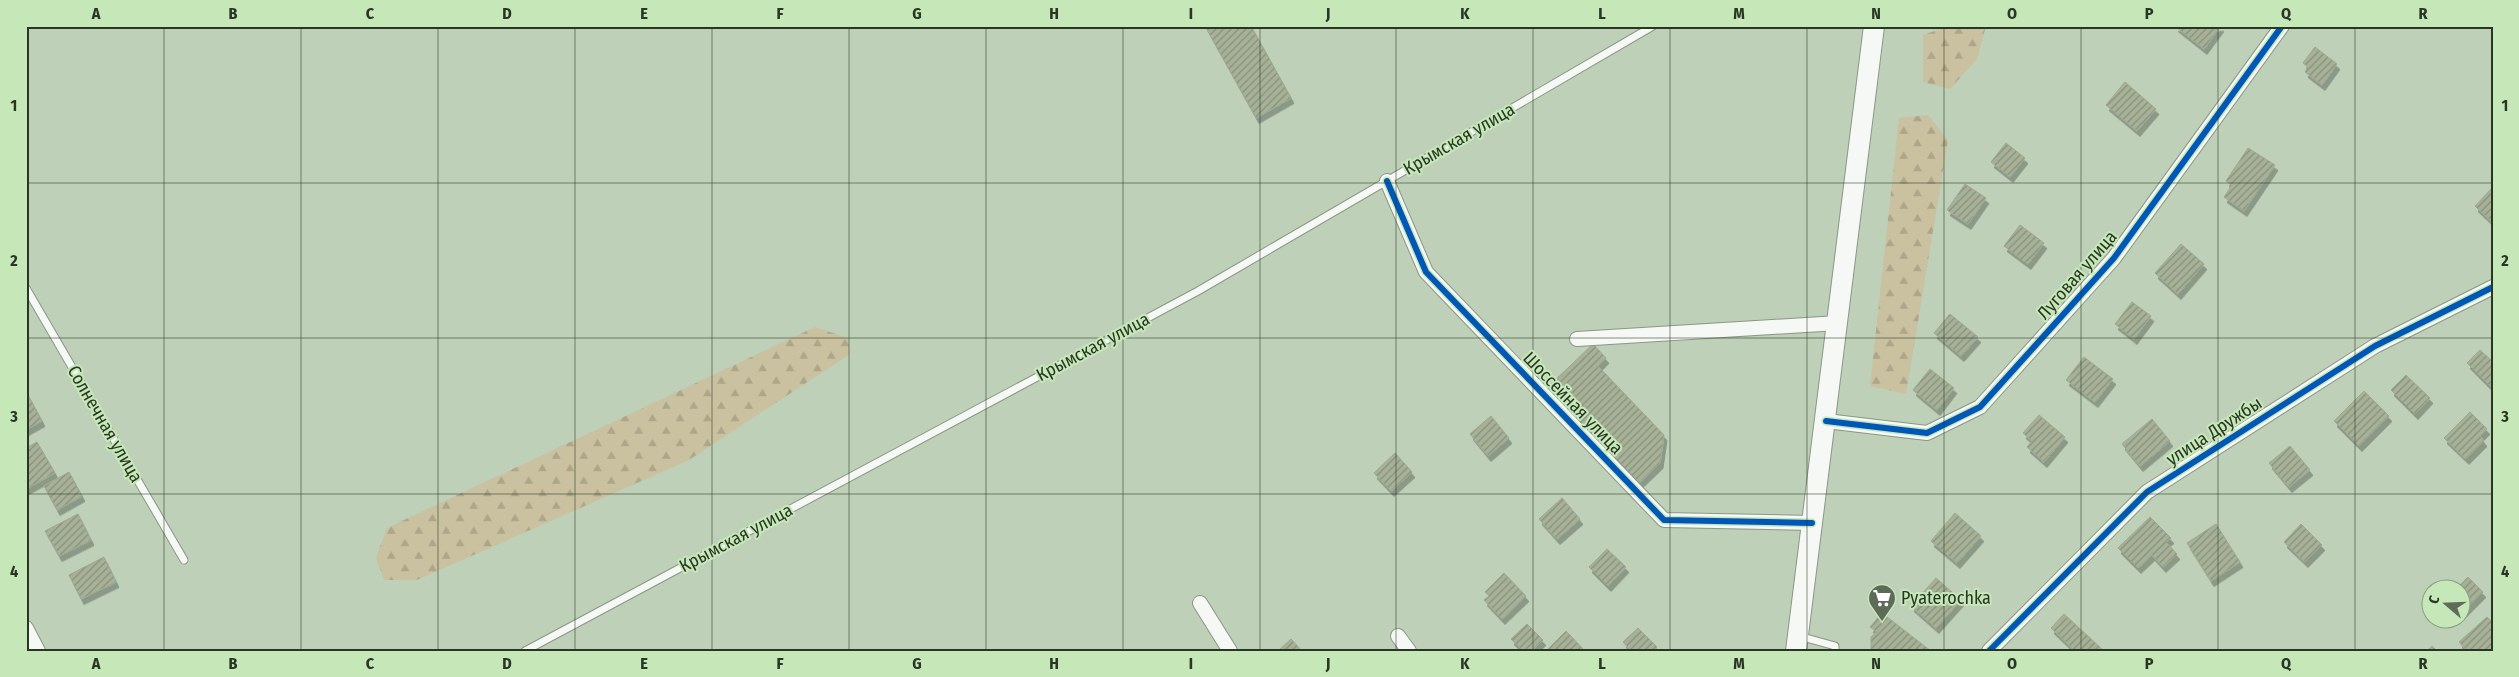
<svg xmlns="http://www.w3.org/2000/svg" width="2519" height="677" font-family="'Fira Sans Condensed',sans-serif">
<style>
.forest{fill:url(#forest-firs)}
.building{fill:url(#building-hatch);stroke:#9ea793;filter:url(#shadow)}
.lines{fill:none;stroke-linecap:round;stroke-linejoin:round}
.lane-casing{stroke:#8a9785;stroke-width:9}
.street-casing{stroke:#8a9785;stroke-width:16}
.secondary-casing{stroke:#8a9785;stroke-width:22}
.lane{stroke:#f5f8f4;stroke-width:7}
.street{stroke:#f5f8f4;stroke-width:14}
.secondary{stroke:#f5f8f4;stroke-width:20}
.cycleway-casing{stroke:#c6e8b9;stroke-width:9}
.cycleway{stroke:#0057b8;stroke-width:6}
.grid{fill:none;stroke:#293624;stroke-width:1;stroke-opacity:0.55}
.labels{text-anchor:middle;stroke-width:4;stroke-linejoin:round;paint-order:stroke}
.street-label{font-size:18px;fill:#293624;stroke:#c6e8b9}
.poi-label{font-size:18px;fill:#293624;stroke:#c6e8b9;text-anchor:start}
.neatline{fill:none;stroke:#293624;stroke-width:2}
.grid-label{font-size:16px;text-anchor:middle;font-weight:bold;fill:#293624}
</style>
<defs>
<pattern id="forest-firs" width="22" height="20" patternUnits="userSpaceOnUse" patternTransform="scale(1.25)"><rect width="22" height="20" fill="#c9c19f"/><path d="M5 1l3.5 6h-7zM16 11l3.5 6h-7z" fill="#ada689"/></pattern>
<pattern id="building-hatch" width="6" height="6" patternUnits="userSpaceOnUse" patternTransform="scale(1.25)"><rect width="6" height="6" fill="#a6b197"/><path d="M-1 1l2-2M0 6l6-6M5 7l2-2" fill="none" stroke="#87917b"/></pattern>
<filter id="shadow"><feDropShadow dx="3" dy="5.5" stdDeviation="0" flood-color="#0004"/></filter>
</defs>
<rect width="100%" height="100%" fill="#bed0b8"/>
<path class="forest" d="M1963,26H1986L1977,59L1950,89L1923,82V35L1937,30Z
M1928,115L1948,140L1906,394L1870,386L1899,118Z
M815,327L848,338L850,354L689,460L417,580H384L376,557L387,528Z"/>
<path class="building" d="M1205,26H1251L1291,98L1256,118Z
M2175,26H2221L2204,49Z
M2315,47L2337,64L2322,85L2305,72L2308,67L2303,63Z
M2125,82L2156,109L2137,131L2106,105Z
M2006,143L2025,158L2010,177L1991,162Z
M2248,148L2275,165L2244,211L2224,197L2232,185L2226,181Z
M1965,184L1986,198L1968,224L1947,210Z
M2493,187V223L2475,206Z
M2020,225L2044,243L2028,264L2004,246Z
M2181,244L2204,264L2178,294L2155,273Z
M2132,302L2151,316L2134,339L2115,324Z
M1950,314L1978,337L1961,356L1934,333Z
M1593,344L1606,358L1598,366L1664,435L1660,463L1638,484L1547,388Z
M2480,350L2493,362L2491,387L2467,363Z
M2084,357L2113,379L2095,402L2066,380Z
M1930,369L1954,388L1937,410L1913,390Z
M2406,375L2430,398L2415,414L2391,390Z
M2364,391L2389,416L2359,446L2334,421Z
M28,395L42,421L26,430V396Z
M2470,412L2487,429L2480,436L2484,441L2466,459L2444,438Z
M2039,415L2065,437L2044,462L2027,447L2032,441L2023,433Z
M1491,416L1509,438L1488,456L1470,434Z
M2152,419L2170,441L2140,466L2122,444Z
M37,442L55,473L26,489V448Z
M2290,446L2310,470L2289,487L2269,463Z
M1395,453L1412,472L1391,491L1374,473Z
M69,472L82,496L57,510L44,486Z
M1562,498L1580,519L1557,539L1539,519Z
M1955,513L1981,536L1957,563L1931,541Z
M78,514L91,540L59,556L45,531Z
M2150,517L2171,538L2166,542L2177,554L2163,567L2152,555L2138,568L2118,548Z
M2216,524L2240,562L2211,581L2187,543Z
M2301,524L2322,545L2305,562L2284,542Z
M1607,549L1626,567L1608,586L1589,567Z
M104,557L116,582L81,599L69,575Z
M1504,573L1526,596L1502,619L1484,600L1489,596L1485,592Z
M2468,577L2483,592L2463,612L2462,590H2455Z
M1936,578L1961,600L1936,628L1911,606Z
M1882,613L1931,651H1871V637L1877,632L1870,627Z
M2064,614L2102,649L2100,651H2075L2051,628Z
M2487,617L2493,623V651H2467L2459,642Z
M1527,624L1543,640L1531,651H1523L1511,639Z
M1638,628L1657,647L1653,651H1631L1623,642Z
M1566,631L1585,651H1546Z
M1291,639L1302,651H1278Z
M2432,646L2437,651H2427Z"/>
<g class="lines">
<g class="lane-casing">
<path id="lane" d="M26,288L184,560
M1799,636L1835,646V651
M525,651L1198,291L1653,26"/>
</g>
<g class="street-casing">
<path id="street" d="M1387,181L1426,272L1664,520L1812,523
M1577,339L1838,323
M1826,421L1927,433L1980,407L2114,258L2282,26
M1200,603L1230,651
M26,628L38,651
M1398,636L1409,651
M1989,651L2147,492L2375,346L2493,287"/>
</g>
<g class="secondary-casing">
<path id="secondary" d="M1796,651L1874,26"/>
</g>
<use href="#lane" class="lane"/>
<use href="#street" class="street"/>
<use href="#secondary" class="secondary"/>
<g class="cycleway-casing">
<path id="cycleway" d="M1387,181L1426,272L1664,520L1812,523
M1826,421L1927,433L1980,407L2114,258L2282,26
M1989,651L2147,492L2375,346L2493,287"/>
</g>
<use href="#cycleway" class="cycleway"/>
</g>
<path class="grid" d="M164,26V651M301,26V651M438,26V651M575,26V651M712,26V651M849,26V651M986,26V651M1123,26V651M1260,26V651M1396,26V651M1533,26V651M1670,26V651M1807,26V651M1944,26V651M2081,26V651M2218,26V651M2355,26V651M26,183H2493M26,338H2493M26,494H2493"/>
<defs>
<g id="supermarket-pin" transform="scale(1.4375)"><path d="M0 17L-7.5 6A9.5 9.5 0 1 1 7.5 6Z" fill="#5d6c58" stroke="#c6e8b9"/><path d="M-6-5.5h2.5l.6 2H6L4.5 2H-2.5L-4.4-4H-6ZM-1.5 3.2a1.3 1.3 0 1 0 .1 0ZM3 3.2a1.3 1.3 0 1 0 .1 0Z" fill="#fff"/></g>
</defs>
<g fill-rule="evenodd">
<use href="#supermarket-pin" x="1882" y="598"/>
</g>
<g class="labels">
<g class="street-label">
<text transform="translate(1459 139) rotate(-30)" y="6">Крымская улица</text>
<text transform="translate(2077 275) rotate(-49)" y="6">Луговая улица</text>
<text transform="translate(1093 347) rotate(-28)" y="6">Крымская улица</text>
<text transform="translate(1573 403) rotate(46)" y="6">Шоссейная улица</text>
<text transform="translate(105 424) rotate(60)" y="6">Солнечная улица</text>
<text transform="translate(2214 431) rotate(-33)" y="6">улица Дружбы</text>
<text transform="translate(736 538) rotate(-28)" y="6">Крымская улица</text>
</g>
<g class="poi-label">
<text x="1901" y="604">Pyaterochka</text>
</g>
</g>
<rect width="2519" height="677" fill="none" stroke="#c6e8b9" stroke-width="55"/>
<g transform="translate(2446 604) rotate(289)"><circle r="24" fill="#c6e8b9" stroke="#87a17d"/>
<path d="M0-4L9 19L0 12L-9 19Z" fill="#5d6c58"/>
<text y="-8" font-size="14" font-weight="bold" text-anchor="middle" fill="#293624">С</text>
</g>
<rect x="28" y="28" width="2464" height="622" class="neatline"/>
<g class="grid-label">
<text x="96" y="19">A</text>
<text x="233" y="19">B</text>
<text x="370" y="19">C</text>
<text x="507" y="19">D</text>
<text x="644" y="19">E</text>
<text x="780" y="19">F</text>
<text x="917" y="19">G</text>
<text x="1054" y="19">H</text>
<text x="1191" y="19">I</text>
<text x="1328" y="19">J</text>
<text x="1465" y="19">K</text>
<text x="1602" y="19">L</text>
<text x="1739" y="19">M</text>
<text x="1876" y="19">N</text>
<text x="2012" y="19">O</text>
<text x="2149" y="19">P</text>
<text x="2286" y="19">Q</text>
<text x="2423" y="19">R</text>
<text x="14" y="111">1</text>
<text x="2505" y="111">1</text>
<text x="14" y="266">2</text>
<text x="2505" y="266">2</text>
<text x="14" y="422">3</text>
<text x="2505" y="422">3</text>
<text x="14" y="577">4</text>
<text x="2505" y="577">4</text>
<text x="96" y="669">A</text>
<text x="233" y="669">B</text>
<text x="370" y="669">C</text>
<text x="507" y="669">D</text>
<text x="644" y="669">E</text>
<text x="780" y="669">F</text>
<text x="917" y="669">G</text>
<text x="1054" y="669">H</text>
<text x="1191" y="669">I</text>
<text x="1328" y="669">J</text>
<text x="1465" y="669">K</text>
<text x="1602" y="669">L</text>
<text x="1739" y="669">M</text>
<text x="1876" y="669">N</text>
<text x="2012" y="669">O</text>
<text x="2149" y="669">P</text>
<text x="2286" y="669">Q</text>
<text x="2423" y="669">R</text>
</g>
</svg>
